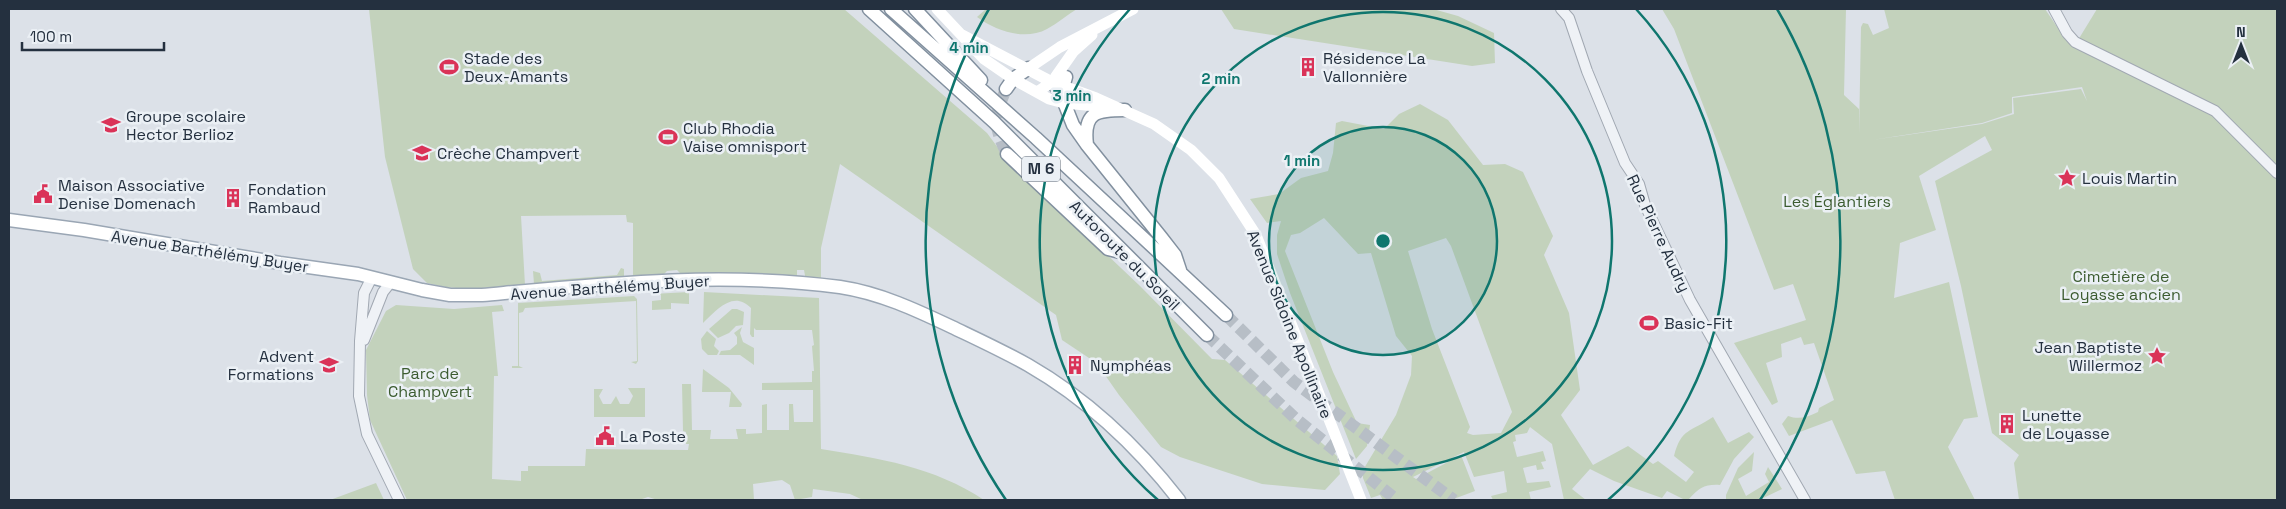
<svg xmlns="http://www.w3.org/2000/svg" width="2286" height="509" font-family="'Space Grotesk',sans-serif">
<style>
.green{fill:#c3d2bc;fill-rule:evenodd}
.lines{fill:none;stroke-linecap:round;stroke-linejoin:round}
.trunk-tunnel{stroke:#b7bec6;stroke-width:12;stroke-dasharray:12 6;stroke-linecap:butt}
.tertiary-casing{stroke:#a1a8b2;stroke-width:12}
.primary-casing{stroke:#9aa6b4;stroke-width:15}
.trunk-casing{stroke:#82909f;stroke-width:15}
.tertiary{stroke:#eff2f6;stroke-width:10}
.secondary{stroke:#fff;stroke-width:11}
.primary{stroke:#fff;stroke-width:12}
.trunk{stroke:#fff;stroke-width:12}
.ring{fill:none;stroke:#0f766e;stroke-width:2.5}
.labels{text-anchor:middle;stroke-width:5;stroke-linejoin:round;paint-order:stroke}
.shield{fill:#ebf0f5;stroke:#606a76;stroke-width:1}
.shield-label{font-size:15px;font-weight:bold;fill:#24303f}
.poi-label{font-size:16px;fill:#24303f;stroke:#ebf0f5;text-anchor:start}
.park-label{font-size:16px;fill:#3c5c30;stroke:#ebf0f5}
.street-label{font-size:16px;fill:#24303f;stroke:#ebf0f5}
.centre{fill:#0f766e;stroke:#ebf0f5;stroke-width:2.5}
.ring-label{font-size:15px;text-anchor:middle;font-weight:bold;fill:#0f766e;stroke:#ebf0f5;stroke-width:5;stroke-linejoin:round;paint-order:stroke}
</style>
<rect width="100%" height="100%" fill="#dce1e8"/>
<path class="green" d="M369,9H844L987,133L1007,160L1140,286L1212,359L1225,360L1337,456L1340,474L1325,490L1262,484L1180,457L1161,447L1119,395L1105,375L1104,368L1062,340L1056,315L840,164L821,248V281H806L804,270H797V280L750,275L680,273L677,270L667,271L664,274L633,276V223L627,222L626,215L521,216L525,285L467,289L446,287L427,283L413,269L385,157Z
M986,9H1077C1067,15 1058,23 1047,29C1025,41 996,31 977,17Z
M1221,9H1433L1458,16L1494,33L1495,63L1472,66L1234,29Z
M1662,9H1846L1844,95L1859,109V134L1861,27L1863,23L1868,24L1873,35L1889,28L1884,9H2045L2066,40L2075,45L2097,9H2277V500H2019L2014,463L2019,455L1992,433L1961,286L1935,181L1992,150L1985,136L1919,176L1936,230L1900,243L1894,298L1949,282L1978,417L1964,419L1948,447L1975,500H1895L1885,471L1856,474L1832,420L1789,436L1782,424L1788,416C1799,420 1808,417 1818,412L1819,408L1834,400L1814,343L1804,345L1801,337L1781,344L1782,357L1766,363L1778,402L1772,405L1734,343L1806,320L1793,284L1774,290L1674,29ZM2082,87L2087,101L2081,89L2013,98L2014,114L1982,124L1872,140L1982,123L2012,113V97Z
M1420,104L1448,120L1483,165L1505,164L1523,172L1553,236L1544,255L1569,313L1580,390L1561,415L1593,465L1628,446L1653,464L1658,461L1686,482L1694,472L1674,456C1681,428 1691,432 1713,417L1728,443L1749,432L1754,437L1734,459L1720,485C1705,484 1699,488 1689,499H1683L1667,491L1662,498L1614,481L1590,469L1572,489L1586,500H1564L1552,444L1530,427L1527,433L1515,435L1516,441L1513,442L1517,457L1543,451L1546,461L1541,462L1544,469L1537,470L1536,465L1523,468L1527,483L1549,481L1551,487L1529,492L1531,500H1493L1491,496L1507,492L1504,471L1474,477L1464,452L1413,477L1416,479L1461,455L1475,491L1451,500H1383L1380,495L1371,498L1363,478V470L1396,415L1411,375L1412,356L1396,336L1371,253L1358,254L1324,218L1300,233L1291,235L1285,251L1333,372L1357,423L1370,425L1367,446L1356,459L1290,293L1277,254V235L1281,221L1267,223L1250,199L1279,194L1301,178L1328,171L1333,153L1336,123L1342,121L1384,129L1399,114ZM1446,238L1451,246L1512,412L1501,433L1473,435L1467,433L1470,427L1432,329L1408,251Z
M621,268L624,269V277L534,284L533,271L540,273L542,281L617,275Z
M689,292V304L671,303V309L652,310V301L661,300V295L652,294Z
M704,292L819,298L821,449C878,458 935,467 984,500H863L850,494L813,489L812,497L795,500L790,485L782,480L753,484L754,500H658L648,497L639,500H407L370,420L367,395L366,350L386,311L396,305L454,309L502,305L504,311L492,312L498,376H494L492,479L521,481V471H528V466H585L586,449L688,450L689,444H686V432L683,431L682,384H691L692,430H711L710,439H738L736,429H746V434L762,433V405L767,404V430H789V404H793L794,422H813V390H762V383L812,382V371H814L812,346L814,345L812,330H756L754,328V337H752L750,334L751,308C733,290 717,310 703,323Z
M634,296L637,299L638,361L636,364L631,362L637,361L636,301L525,308L523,312L519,313V366L523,368H512V366H518V303Z
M732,309H737L744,312L743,325L736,326L729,333L718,338L709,329Z
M742,327L740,333L743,342L754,348V365L740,355H719L721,351L730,350L737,344V337L734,333Z
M707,331L716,339L714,346L719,351L717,355H708L702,349L701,339Z
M703,369L729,388L742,404L741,407H729L731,392H702Z
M628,388H645V417H594V389H603L599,396L603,404H611L616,396L620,404H629L633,396Z
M1754,452L1752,471L1738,479L1746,496L1769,482L1765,474L1768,467L1782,489L1759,500H1726V495L1738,468Z
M376,483L384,500H330Z"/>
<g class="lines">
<path class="trunk-tunnel" d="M1006,89C994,118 993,125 1007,154
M1226,315L1294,382L1454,500
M1207,335L1296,419L1397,500"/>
<g class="tertiary-casing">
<path id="tertiary" d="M1561,9L1569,18L1587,71L1625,163L1639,184L1645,205L1690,300L1805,500
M2054,9L2067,33L2075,42L2215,111L2277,173
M372,277L364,293L360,341L359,396L367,434L399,500
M364,340L383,292L391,282"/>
</g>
<g class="primary-casing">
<path id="primary" d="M9,220L84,230L280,263L358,274L422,290L450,295H482C601,284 721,271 840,287C880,293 916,310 952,327C977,339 1003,351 1028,365C1087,399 1137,446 1179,500"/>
</g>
<g class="trunk-casing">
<path id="trunk" d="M869,9L994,122L1207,335
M891,9L1036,138L1226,315
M915,9L981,80
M1052,82L1060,92L1073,125L1087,145L1161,237L1175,255L1180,270
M1006,89L1013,79L1029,68
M1063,98L1062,91L1066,77
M1087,145C1083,112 1096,110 1125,110
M1007,154L1108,249L1124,253"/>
</g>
<use href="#tertiary" class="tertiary"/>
<path class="secondary" d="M937,9L984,59L1013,79L1049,99L1064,103L1107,107
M962,35L1052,82L1096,98L1154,124L1191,150L1219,178L1256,235L1361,500
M1029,68L1060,47L1133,9
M1037,92L1052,82L1073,52L1092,35"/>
<use href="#primary" class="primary"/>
<use href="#trunk" class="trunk"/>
</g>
<circle cx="1383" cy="241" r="114" fill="#0f766e" fill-opacity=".12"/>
<g class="ring">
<circle cx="1383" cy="241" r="114"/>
<circle cx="1383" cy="241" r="229"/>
<path d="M1158 500A343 343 0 0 1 1130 9M1636 9A343 343 0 0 1 1608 500"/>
<path d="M1006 500A457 457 0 0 1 989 9M1777 9A457 457 0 0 1 1760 500"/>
</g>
<defs>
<g id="stadium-bare" transform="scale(1.5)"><path d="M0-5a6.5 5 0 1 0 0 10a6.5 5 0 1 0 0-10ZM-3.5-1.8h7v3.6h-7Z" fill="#da3358" stroke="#ebf0f5" stroke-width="2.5" paint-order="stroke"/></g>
<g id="building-bare" transform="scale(1.5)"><path d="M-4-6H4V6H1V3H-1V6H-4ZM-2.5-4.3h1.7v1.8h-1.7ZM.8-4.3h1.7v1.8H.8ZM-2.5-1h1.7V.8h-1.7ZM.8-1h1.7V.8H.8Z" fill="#da3358" stroke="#ebf0f5" stroke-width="2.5" paint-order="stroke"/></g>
<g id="school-bare" transform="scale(1.5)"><path d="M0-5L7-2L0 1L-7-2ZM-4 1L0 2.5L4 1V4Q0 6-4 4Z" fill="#da3358" stroke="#ebf0f5" stroke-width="2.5" paint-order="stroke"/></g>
<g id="sight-bare" transform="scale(1.5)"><path d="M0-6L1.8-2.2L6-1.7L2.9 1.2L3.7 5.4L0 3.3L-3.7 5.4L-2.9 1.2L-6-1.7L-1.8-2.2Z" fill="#da3358" stroke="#ebf0f5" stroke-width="2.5" paint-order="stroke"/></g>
<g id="civic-bare" transform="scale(1.5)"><path d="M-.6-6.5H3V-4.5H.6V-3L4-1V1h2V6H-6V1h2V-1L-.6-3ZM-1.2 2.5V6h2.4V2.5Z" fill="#da3358" stroke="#ebf0f5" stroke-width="2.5" paint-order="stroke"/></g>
</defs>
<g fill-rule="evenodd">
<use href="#stadium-bare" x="449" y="67"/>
<use href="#building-bare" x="1308" y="67"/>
<use href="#school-bare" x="111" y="125"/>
<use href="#stadium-bare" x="668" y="137"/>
<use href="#school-bare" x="422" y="153"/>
<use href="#sight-bare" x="2067" y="178"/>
<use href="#civic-bare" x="43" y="194"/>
<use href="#building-bare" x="233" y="198"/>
<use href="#stadium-bare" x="1649" y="323"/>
<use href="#sight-bare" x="2157" y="356"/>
<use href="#school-bare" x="329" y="365"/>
<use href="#building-bare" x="1075" y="365"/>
<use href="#building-bare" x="2007" y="424"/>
<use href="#civic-bare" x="605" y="436"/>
</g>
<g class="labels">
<rect class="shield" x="1022" y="156.5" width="38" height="25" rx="4"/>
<g class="shield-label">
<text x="1041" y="174">M 6</text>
</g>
<g class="poi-label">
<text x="464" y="64">Stade des<tspan x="464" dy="18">Deux-Amants</tspan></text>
<text x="1323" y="64">Résidence La<tspan x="1323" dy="18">Vallonnière</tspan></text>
<text x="126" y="122">Groupe scolaire<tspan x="126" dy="18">Hector Berlioz</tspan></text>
<text x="683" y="134">Club Rhodia<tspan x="683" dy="18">Vaise omnisport</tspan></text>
<text x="437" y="159">Crèche Champvert</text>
<text x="2082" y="184">Louis Martin</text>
<text x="58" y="191">Maison Associative<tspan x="58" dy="18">Denise Domenach</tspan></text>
<text x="248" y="195">Fondation<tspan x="248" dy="18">Rambaud</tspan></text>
<text x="1664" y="329">Basic-Fit</text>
<text x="2142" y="353" text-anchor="end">Jean Baptiste<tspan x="2142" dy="18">Willermoz</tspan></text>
<text x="314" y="362" text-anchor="end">Advent<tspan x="314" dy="18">Formations</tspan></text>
<text x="1090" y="371">Nymphéas</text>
<text x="2022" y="421">Lunette<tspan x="2022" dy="18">de Loyasse</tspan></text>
<text x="620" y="442">La Poste</text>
</g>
<g class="park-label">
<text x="1837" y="207">Les Églantiers</text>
<text x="2121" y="282">Cimetière de<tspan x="2121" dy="18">Loyasse ancien</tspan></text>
<text x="430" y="379">Parc de<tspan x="430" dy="18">Champvert</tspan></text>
</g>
<g class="street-label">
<text transform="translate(1659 233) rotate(65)" y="6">Rue Pierre Audry</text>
<text transform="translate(210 251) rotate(9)" y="6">Avenue Barthélémy Buyer</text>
<text transform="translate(1125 255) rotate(45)" y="6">Autoroute du Soleil</text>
<text transform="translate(610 287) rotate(-4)" y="6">Avenue Barthélémy Buyer</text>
<text transform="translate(1290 324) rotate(68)" y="6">Avenue Sidoine Apollinaire</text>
</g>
</g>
<circle cx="1383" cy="241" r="8" class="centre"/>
<g class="ring-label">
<text x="969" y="53">4 min</text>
<text x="1221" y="84">2 min</text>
<text x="1072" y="101">3 min</text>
<text x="1302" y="166">1 min</text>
</g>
<rect width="2286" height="509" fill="none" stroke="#24303f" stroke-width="20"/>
<g transform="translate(2241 45)" stroke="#ebf0f5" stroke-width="4" paint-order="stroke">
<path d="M0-4L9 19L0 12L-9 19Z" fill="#24303f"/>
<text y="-8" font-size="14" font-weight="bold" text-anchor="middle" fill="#24303f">N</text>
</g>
<path d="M22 42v8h142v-8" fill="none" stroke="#24303f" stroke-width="2.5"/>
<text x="30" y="42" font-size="15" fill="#24303f" stroke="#ebf0f5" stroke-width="4" paint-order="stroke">100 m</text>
</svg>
